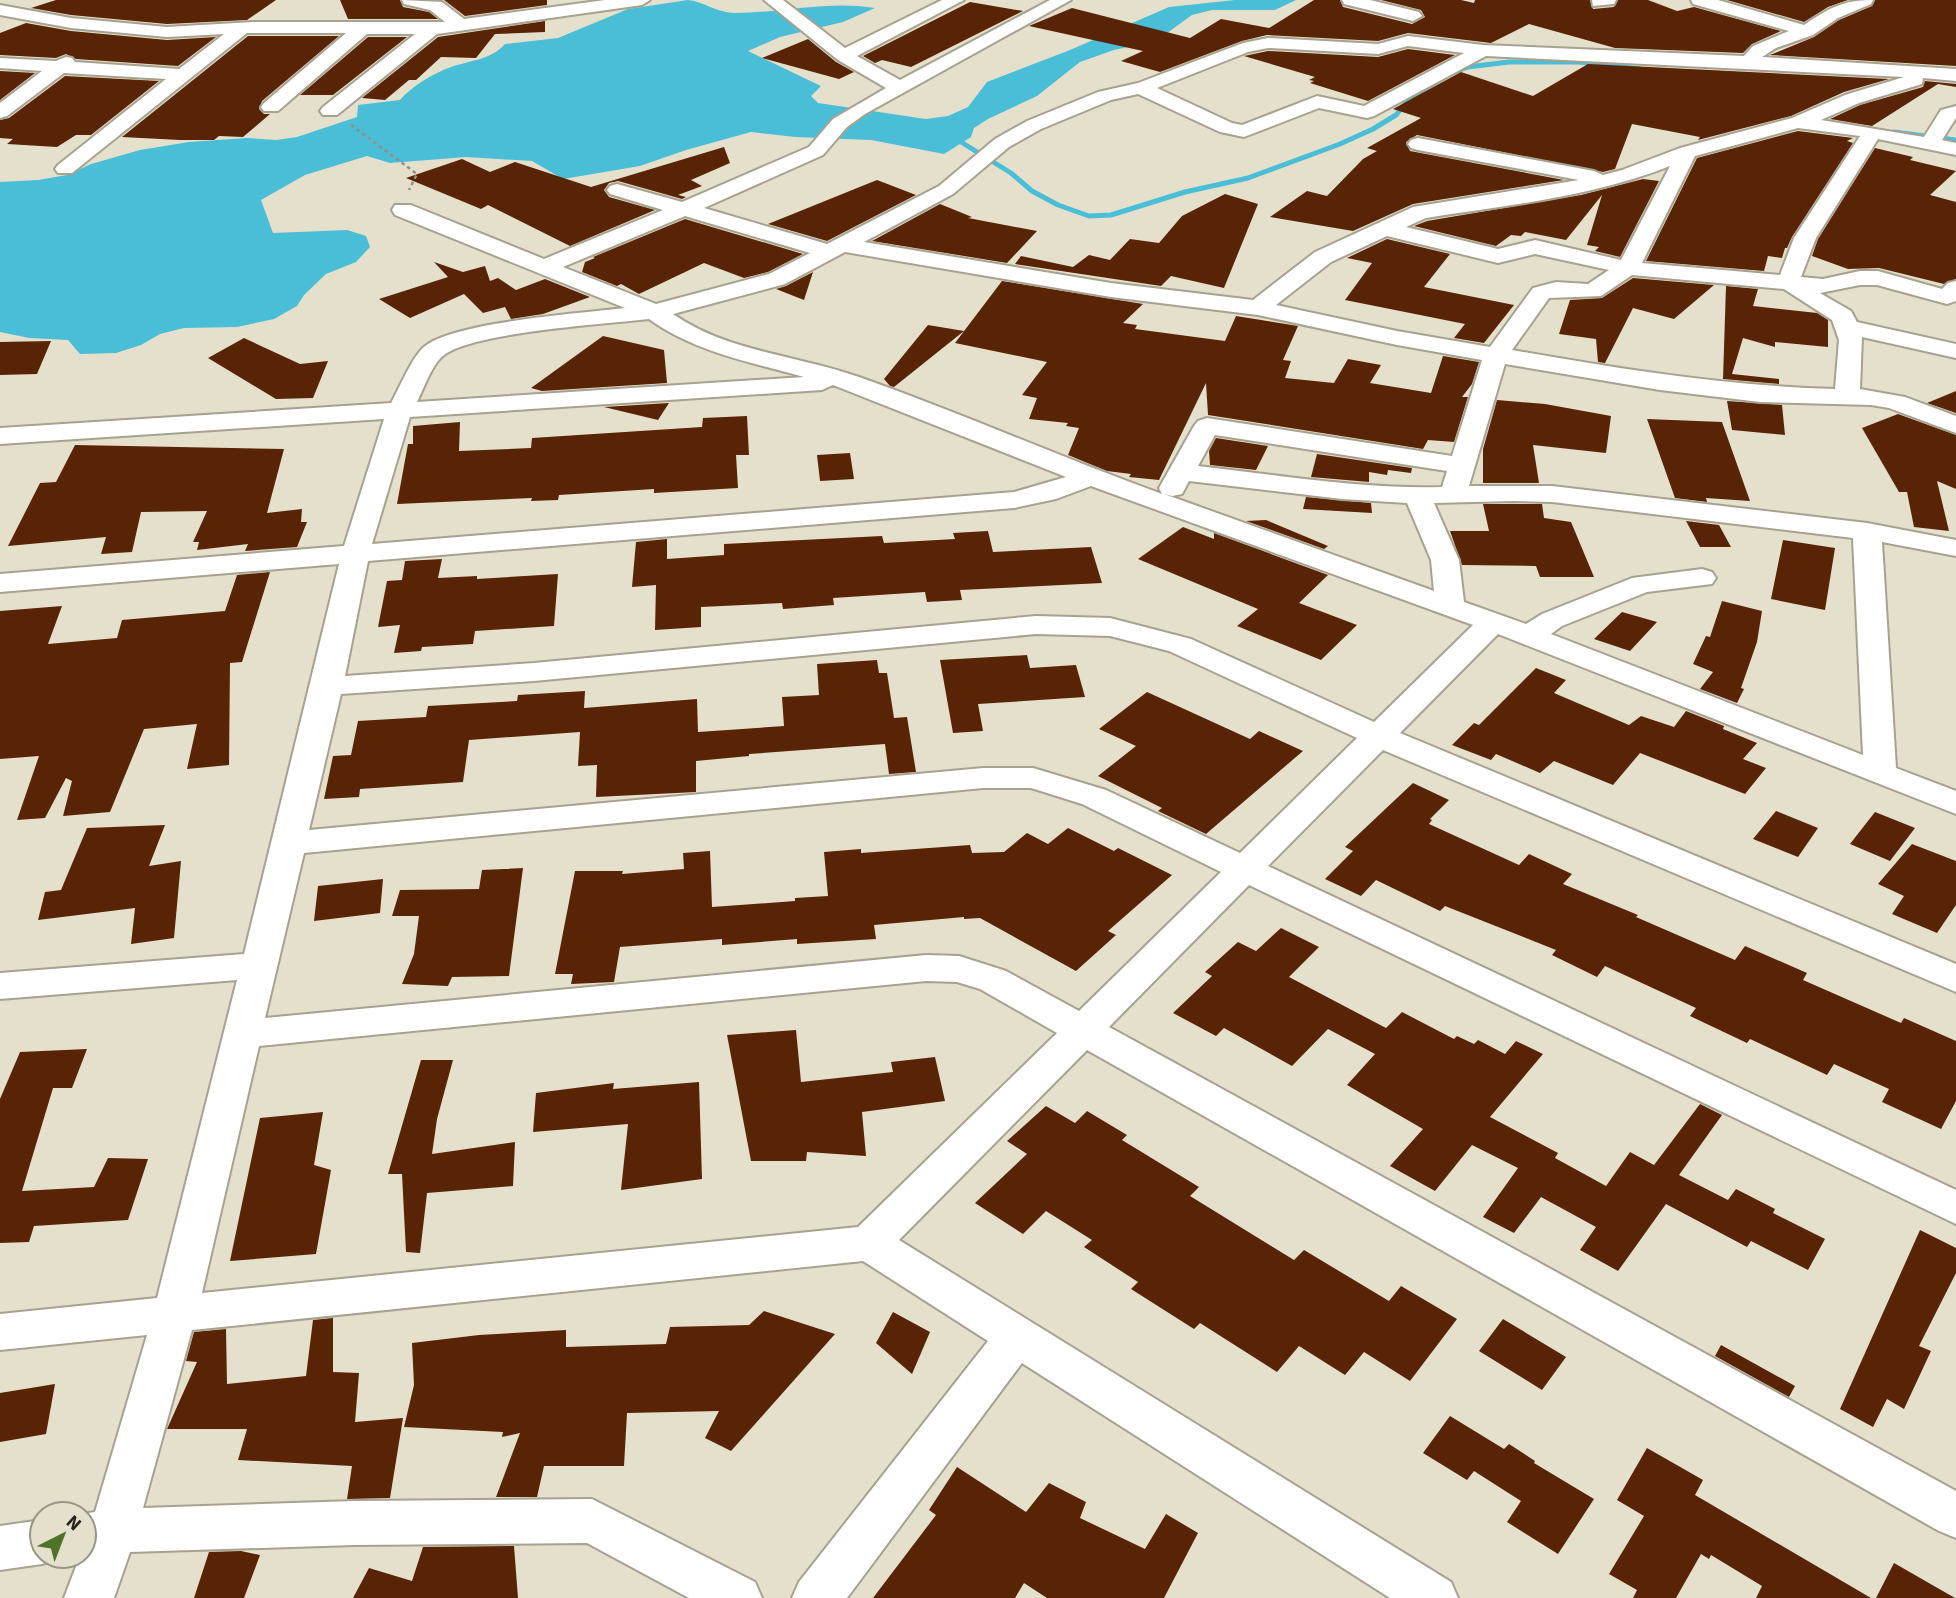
<svg xmlns="http://www.w3.org/2000/svg" width="1956" height="1598" font-family="'Source Sans 3',sans-serif">
<style>
.water{fill:#4abed7}
.lines{fill:none;stroke-linecap:round;stroke-linejoin:round}
.stream{stroke:#4abed7;stroke-width:5}
.building{fill:#582405}
.street-casing{stroke:#a6a28f;stroke-width:4}
.path{stroke:#939081;stroke-width:2.5;stroke-dasharray:3.5 3.5;stroke-linecap:butt}
.street{fill:#fff;fill-rule:evenodd}
</style>
<rect width="100%" height="100%" fill="#e5e0cc"/>
<path class="water" d="M688,0C705,2 715,12 734,13C782,13 828,0 875,8L843,22L780,37L748,51L821,86L811,96L818,103L926,119L948,116L968,107L987,82L1070,50L1169,7L1235,0H1296L1275,10H1212L1192,15L1163,36L1151,42L1114,50L1080,62L1037,96L988,119L974,128L971,137L944,154L871,140L795,137L751,132L686,150L640,166L563,179L532,161L466,157L390,163L367,156L305,175L261,200L273,233L347,230L366,236L370,247L356,262L326,274L304,295L297,306L274,319L237,327L184,328L160,334L141,345L116,353L80,354L68,340L29,338L0,332V182L38,180L67,175L91,164L140,150L189,142L247,138L276,140L297,137L357,117L358,105L400,100C412,86 432,74 451,67C471,60 491,60 505,44L558,38L628,9Z"/>
<g class="lines">
<path class="stream" d="M1894,132L1956,140
M953,137L1011,173L1032,191L1058,205L1089,216L1111,215L1185,192L1248,178L1340,144L1373,129L1396,115L1410,98L1449,74L1468,67L1509,62H1579L1640,69"/>
</g>
<path class="building" d="M56,0H276L247,20L167,24L71,15L31,8Z
M340,0H400L403,7L429,12L438,19H348Z
M444,0H547V5L465,16Z
M1314,0H1340L1343,7L1412,24L1425,17L1421,10L1381,0H1461L1474,3L1475,0H1590L1593,9L1614,7L1618,0H1648L1677,11L1694,7L1781,31L1752,44L1743,53L1615,48L1529,24L1491,43L1408,33L1378,41L1267,35L1242,41L1160,72L1121,61L1143,51L1029,26L1072,8L1190,38L1221,19L1269,28Z
M1727,0H1848L1828,7L1804,22Z
M1875,0H1956V66L1770,55L1814,37L1839,20L1872,6Z
M970,2L1023,11L911,67L882,60L875,63L863,56Z
M545,21V32L495,34L476,58L441,57L416,80H409L385,100L362,98L438,37Z
M26,23L71,31L167,40L216,37L178,66L76,59L66,54L56,58L0,55V33Z
M248,36H339L262,101L259,109L264,114H270L243,137L219,136L214,140H180L122,137Z
M368,37H407L333,95H300Z
M808,39L836,62L854,72L839,79L762,58Z
M1408,49L1455,55L1368,101L1310,83L1314,81L1309,80L1315,77L1244,56L1268,51L1378,57Z
M1588,64L1889,79L1844,92L1791,116L1698,140L1700,137L1632,124L1615,169L1603,172L1417,135L1406,142L1410,151L1564,180L1413,204L1353,231L1270,217L1307,191L1327,196L1363,159L1377,151L1367,148L1421,118L1393,109L1461,72L1533,96Z
M0,71L35,73L0,100Z
M65,76L159,81L91,135H76L57,147L7,144L13,139L0,138V120L9,118Z
M1925,81L1956,84V87L1938,84L1872,126L1830,119L1860,105L1923,87Z
M1798,131L1853,138L1847,141L1853,143L1792,237L1787,248H1785L1782,258L1768,256L1764,271L1646,261L1697,158Z
M724,147L730,163L691,180L702,186L678,195L686,197L682,199L618,181L609,183L604,190L609,197L655,210L570,246L488,205L481,209L406,178L462,159L490,172L515,162L591,187Z
M1875,148L1913,157L1910,160L1956,171L1930,195L1956,202V279L1944,284L1879,268L1848,269L1812,256L1818,239Z
M1643,179L1659,181L1620,257L1595,251L1599,247L1587,245L1602,195L1566,240L1525,232L1521,236L1511,235L1496,246L1414,226L1427,221L1581,195Z
M877,180L916,195L827,241L768,224Z
M1225,194L1258,204L1224,288L1171,276L1161,286L1015,264L1021,256L1073,267L1089,255L1110,260L1130,239L1159,243L1182,216Z
M940,204L972,217L968,218L1037,231L1007,263L872,241Z
M685,219L803,254L768,272L744,278L704,263L639,294L621,284L617,286L582,272L585,262L595,258L593,257Z
M1387,239L1450,254L1424,287L1514,305L1484,343L1454,338L1465,324L1345,300L1372,263L1347,258Z
M434,262L463,272L485,266L490,281L498,278L516,290L545,279L590,297L543,314L511,319L505,307L483,313L464,294L410,318L379,299L448,277Z
M813,272L804,300L776,289L786,286Z
M1633,278L1714,285L1674,319L1633,308L1605,363L1598,362L1596,339L1559,334L1570,300L1602,298Z
M1002,281L1143,304L1123,323L1137,325L1135,329L1225,341L1236,316L1298,326L1283,360L1291,361L1285,378L1334,383L1348,359L1381,365L1370,383L1431,393L1443,356L1479,362L1472,384L1462,397H1468L1454,442L1428,440L1423,449L1208,415L1206,383L1159,480L1129,477L1131,474L1107,471L1068,455L1079,428L1066,426L1068,423L1029,419L1037,398L1022,395L1047,362L955,343Z
M1726,286L1758,289L1753,306L1817,313L1828,320V347L1775,342V347L1743,338L1732,374L1779,379V384L1723,379Z
M928,325L964,331L894,387L890,386L884,379Z
M603,336L664,350L667,383L542,391L531,388Z
M244,338L300,364L328,361L313,398L276,399L208,358Z
M51,341L37,374L0,375V342Z
M1956,391V413L1927,403Z
M1497,400L1545,404L1611,416L1606,453L1533,445L1539,483H1483V449Z
M1727,401L1782,405L1785,435L1732,430Z
M669,403L658,420L604,407Z
M1898,414L1956,435V489L1937,481L1949,531L1914,527L1907,492H1899L1862,428Z
M747,416L749,455H736L738,488L654,493V489L559,495L558,500L531,501L532,498L397,504L408,444H413V426L460,422L459,451L531,448L532,438L702,427L703,418Z
M1647,419L1722,422L1750,501L1706,498L1707,502L1675,498Z
M1216,438L1268,446L1256,470L1210,465L1209,451Z
M75,445L284,449L267,513L302,509L301,522H307L297,547L245,551L248,544L197,550L199,542H193L207,511L141,512L132,552L101,554L106,537L8,546L40,483L56,482Z
M850,453L854,479L820,481L817,455Z
M1317,454L1412,468L1411,473L1388,470L1387,475L1369,472V482L1311,477Z
M1306,497L1371,503L1372,513L1303,509Z
M1483,504H1542L1544,518L1571,522L1594,577H1540L1536,566L1462,565L1450,531H1489Z
M1266,520L1328,546L1324,549L1246,521Z
M1686,521L1719,525L1731,547H1700Z
M1183,527L1214,539V533L1328,575L1299,603L1357,625L1321,660L1237,626L1258,609L1138,559Z
M988,531L993,552L1091,547L1102,583L960,590L962,600L927,602L925,592L833,598L834,605L783,609L782,603L701,607V627L655,630L656,585L632,587L636,542L667,539V559L724,555V544L882,536L884,543L955,539L953,533Z
M1783,540L1835,548L1825,610L1771,599Z
M442,559L438,578L477,576V579L558,574L554,626L475,631L473,644L422,647L421,651L394,653L400,625L378,627L387,581L402,580L405,561Z
M270,572L242,662L230,663L229,765L187,769L197,724L144,729L110,812L63,816L72,781L66,778L45,818L17,820L39,756L0,759V611L62,606L48,644L117,638L122,620L225,611L237,575Z
M1722,601L1762,611L1757,642L1741,688L1744,689L1737,703L1700,689L1713,672L1693,664L1706,636L1710,637Z
M1622,612L1657,622L1630,651L1594,639Z
M1027,655L1030,668L1076,665L1085,697L978,704L983,731L953,733L940,660Z
M877,660L879,673H887L894,718L907,717L916,772L889,774L885,744L749,754V756L696,761V792L596,797L597,765L578,766L580,732L469,740L463,782L360,789L359,797L324,799L333,756L351,755L358,721L426,717L428,706L517,701L518,695L585,691L584,708L697,699L698,732L784,726L782,697L819,695L817,664Z
M1536,668L1566,680L1554,693L1629,725L1641,716L1674,727L1686,711L1724,726L1723,729L1757,743L1743,759L1766,768L1745,794L1640,753L1613,785L1554,761L1540,773L1496,754L1491,760L1452,745L1474,723L1479,725Z
M1147,692L1250,739L1259,731L1303,751L1206,834L1158,811L1162,808L1098,776L1136,746L1099,729Z
M1413,783L1449,800L1430,819L1432,820L1429,824L1519,865L1529,854L1572,874L1563,884L1638,915L1636,917L1735,960L1745,946L1807,973L1803,980L1901,1023L1904,1018L1956,1041V1101L1941,1129L1882,1102L1889,1089L1834,1064L1827,1075L1750,1039L1747,1043L1690,1016L1696,1008L1605,966L1597,977L1552,955L1556,950L1445,906L1440,911L1376,880L1361,896L1325,879L1353,851L1345,847Z
M1776,811L1818,828L1798,857L1753,839Z
M1875,812L1915,828L1890,861L1850,844Z
M165,825L149,866L181,861L174,938L131,944L135,908L38,920L45,892L61,890L87,828Z
M1068,828L1114,851L1118,848L1172,875L1108,931L1116,935L1076,971L980,918L964,919V917L874,925L876,939L797,944V939L722,945V939L620,947L614,982L571,984L573,974H555L575,871H623L622,874L684,869L683,853L710,851L712,907L795,901V898L828,896L824,852L861,849V853L970,845L972,853L1004,852L1027,833L1048,844Z
M1912,844L1956,861V905L1937,933L1892,914L1904,896L1878,884Z
M523,868L509,976L452,977L448,986L402,984L414,954L419,916H392L400,890L479,889L482,870Z
M383,879L380,913L314,921L318,886Z
M1281,928L1319,947L1289,977L1386,1028L1402,1012L1454,1039L1457,1036L1474,1044L1478,1040L1505,1054L1516,1041L1543,1054L1490,1117L1558,1153L1555,1158L1606,1186L1630,1152L1654,1165L1700,1104L1722,1115L1679,1175L1728,1200L1736,1189L1775,1209L1773,1213L1825,1239L1808,1270L1751,1241L1747,1247L1666,1204L1618,1271L1580,1250L1596,1227L1541,1197L1514,1233L1483,1217L1518,1168L1472,1145L1435,1191L1390,1166L1423,1129L1347,1085L1375,1054L1328,1029L1292,1066L1224,1028L1216,1036L1173,1013L1212,976L1205,972L1238,942L1256,951Z
M796,1030L801,1082L893,1072L891,1062L935,1057L945,1101L862,1112L866,1156L807,1152L806,1161H751L727,1035Z
M87,1049L72,1088H53L22,1191L94,1187L108,1158L148,1159L128,1220L34,1226L29,1242L0,1243V1099L20,1052Z
M421,1060H453L437,1119L432,1154L515,1142L513,1186L427,1193L420,1253L406,1252L402,1174H388Z
M699,1082L702,1179L621,1190L628,1124L533,1132L536,1093L614,1083L613,1089Z
M1046,1106L1075,1123L1087,1111L1127,1135L1122,1140L1199,1187L1190,1196L1294,1260L1304,1250L1389,1301L1401,1286L1457,1319L1410,1381L1364,1352L1345,1375L1299,1346L1277,1372L1200,1323L1194,1329L1131,1289L1138,1282L1084,1247L1092,1240L1046,1211L1023,1234L975,1203L1027,1154L1007,1141Z
M323,1112L314,1165L331,1170L316,1254L230,1261L260,1118Z
M1920,1230L1956,1248V1273L1919,1346L1931,1351L1904,1409L1887,1399L1873,1427L1840,1409Z
M764,1311L835,1334L731,1451L705,1438L719,1411L627,1413L624,1466H544L537,1497H496L520,1433L502,1437L503,1432L404,1427L414,1385L412,1343L479,1335L566,1330V1347L666,1344L670,1327L749,1325Z
M893,1312L930,1332L912,1374L876,1343Z
M333,1318V1372L359,1373L355,1422L403,1418L390,1498L347,1499L352,1466L238,1460L247,1429H167L197,1362L186,1361L194,1332L226,1329L227,1384L306,1376L313,1320Z
M1503,1319L1566,1357L1542,1390L1479,1351Z
M1721,1345L1795,1386L1789,1397L1715,1356Z
M55,1384L46,1434L0,1442V1393Z
M1450,1416L1504,1449L1509,1444L1535,1461L1534,1463L1594,1499L1558,1554L1507,1522L1521,1501L1474,1471L1467,1480L1423,1453Z
M1647,1448L1703,1480L1695,1495L1871,1598H1756L1762,1586L1711,1555L1709,1559L1701,1554L1676,1598H1633L1637,1590L1609,1574L1644,1516L1617,1500Z
M957,1467L1026,1512L1049,1483L1086,1502L1080,1518L1145,1549L1166,1514L1198,1533L1164,1598H1047L1024,1583L1015,1598H873L936,1515L929,1510Z
M514,1546L518,1598H353L369,1568L412,1581L423,1547Z
M241,1551L260,1555L244,1598H194L209,1552Z
M1894,1563L1955,1598H1876Z"/>
<g class="lines">
<g class="street-casing">
<path id="street" d="M402,0L442,2L464,19L605,0H650L642,5L437,34L337,115H323L320,111L323,107L415,34H367L278,111H264L261,107L264,103L346,33H247L72,173H58L55,169L58,165L166,79L64,73L7,116L0,118V103L42,71L0,68V58L56,61L66,57L72,58L75,62L179,69L224,34L167,37L71,28L0,15V5L71,18L167,27L253,22H445L430,10L404,4Z
M764,0H783L845,48L942,0H964L857,56L900,80L1050,0H1071L865,114L847,127L823,155L704,208L827,244L939,186L995,139L1027,121L1098,92L1138,83L1243,43L1268,38L1378,44L1408,36L1483,45L1744,56L1753,46L1789,31L1693,4L1691,0H1718L1804,25C1829,8 1843,0 1873,0L1871,4L1838,18L1813,35L1776,48L1762,57L1956,69V81L1923,78L1922,84L1859,103L1821,120L1924,137L1941,110L1956,106V118L1942,140L1956,143V155L1878,139L1816,238L1801,277L1823,279L1860,271H1878L1942,289L1948,283L1956,281V301L1947,304L1877,285H1860L1820,293L1851,311L1857,322L1956,344V358L1862,337L1860,389L1905,397L1956,416V433L1889,408L1871,405L1760,402L1660,390L1505,364L1469,486H1552L1867,523L1956,540V556L1882,542L1896,768L1956,791V814L1498,634L1400,733L1956,964V992L1383,750L1268,866L1956,1190V1224L1249,885L1109,1027L1956,1491V1538L1939,1531L1087,1050L899,1240L1451,1582L1458,1598H1390L1022,1363L847,1598H792L799,1582L988,1341L863,1261L192,1330L143,1508L354,1501L592,1499L755,1582L762,1598H689L587,1543L354,1545L130,1552L114,1598H64L80,1556H84V1514H81L95,1512L147,1335L0,1350V1314L157,1298L237,980L0,999V973L244,954L339,564L0,592V574L344,546L384,419L0,444V428L391,403C399,389 412,357 424,347C452,322 583,313 625,308L395,215L392,210L395,205H411L544,259L663,210L610,194L607,190L610,186L617,184L682,202L809,147L833,119L886,88L838,60ZM1408,46L1464,53L1364,106L1317,96L1242,125L1232,123L1157,88L1248,52L1268,48L1378,54ZM1486,56L1904,77L1845,95L1792,118L1680,148L1622,170L1603,175L1594,171L1418,138L1411,140L1408,144L1411,148L1418,150L1579,180L1413,207L1315,252L1253,300L1111,283L864,242L953,194L1009,147L1041,129L1111,100L1138,94L1220,132L1244,137L1319,108L1367,118L1374,116ZM1798,128L1860,136L1794,238L1780,275L1642,263L1695,156ZM1670,166L1621,260L1535,240L1498,249L1406,227L1426,218C1508,205 1592,197 1670,166ZM685,216L810,253L769,274L656,304L563,267ZM1387,236L1498,263L1535,254L1609,270L1588,284L1556,282L1533,288L1490,347L1397,331L1276,305L1331,262ZM845,252L1111,297L1258,315L1397,345L1482,360L1452,456L1207,418L1198,421L1194,426L1159,488L1162,494C1060,457 961,413 859,377C798,355 727,352 673,314L785,284ZM1632,275L1784,289L1832,320L1839,340L1835,389C1725,386 1620,369 1512,350L1549,298L1601,296ZM649,319C695,352 750,362 804,377L417,402C424,388 432,364 444,355C474,332 606,324 649,319ZM833,385L1066,477L1014,492L372,544L410,417L822,390ZM1215,435L1447,471L1442,487C1360,489 1279,475 1198,466ZM1189,481L1342,499L1407,503L1431,560L1434,591L1164,494L1172,496L1182,494ZM1091,486L1473,625L1374,722L1191,639L1110,618L1036,616L534,663L345,676L368,561L1014,508L1056,499ZM1513,501L1552,502L1853,538L1863,755L1551,634L1562,626L1647,592L1712,584L1716,578L1712,572L1702,569L1632,578L1542,614L1526,624L1464,602L1459,560L1434,503ZM1036,634L1110,636L1169,651L1357,738L1240,853L1106,790L1033,768H983L309,830L341,694L534,681ZM983,788H1031L1082,804L1221,872L1079,1011L1006,971L959,956L926,955L265,1018L304,853ZM926,981L957,982L980,989L1057,1033L858,1227L202,1293L259,1046Z
M1342,0H1370L1419,12L1422,16L1413,21L1344,4Z
M1592,0H1616L1614,4L1593,6Z
M42,1520V1556L59,1558L42,1564L0,1570V1526Z"/>
</g>
<path class="path" d="M351,125L417,174L409,190"/>
<use href="#street" class="street"/>
</g>
<g transform="translate(63 1535) rotate(42)"><circle r="33" fill="#e5e0cc" stroke="#989586" stroke-width="2"/>
<path d="M0-5L12 26L0 18L-12 26Z" fill="#4e722a"/>
<text y="-10" font-size="19" font-weight="bold" text-anchor="middle" fill="#25241c">N</text>
</g>
</svg>
